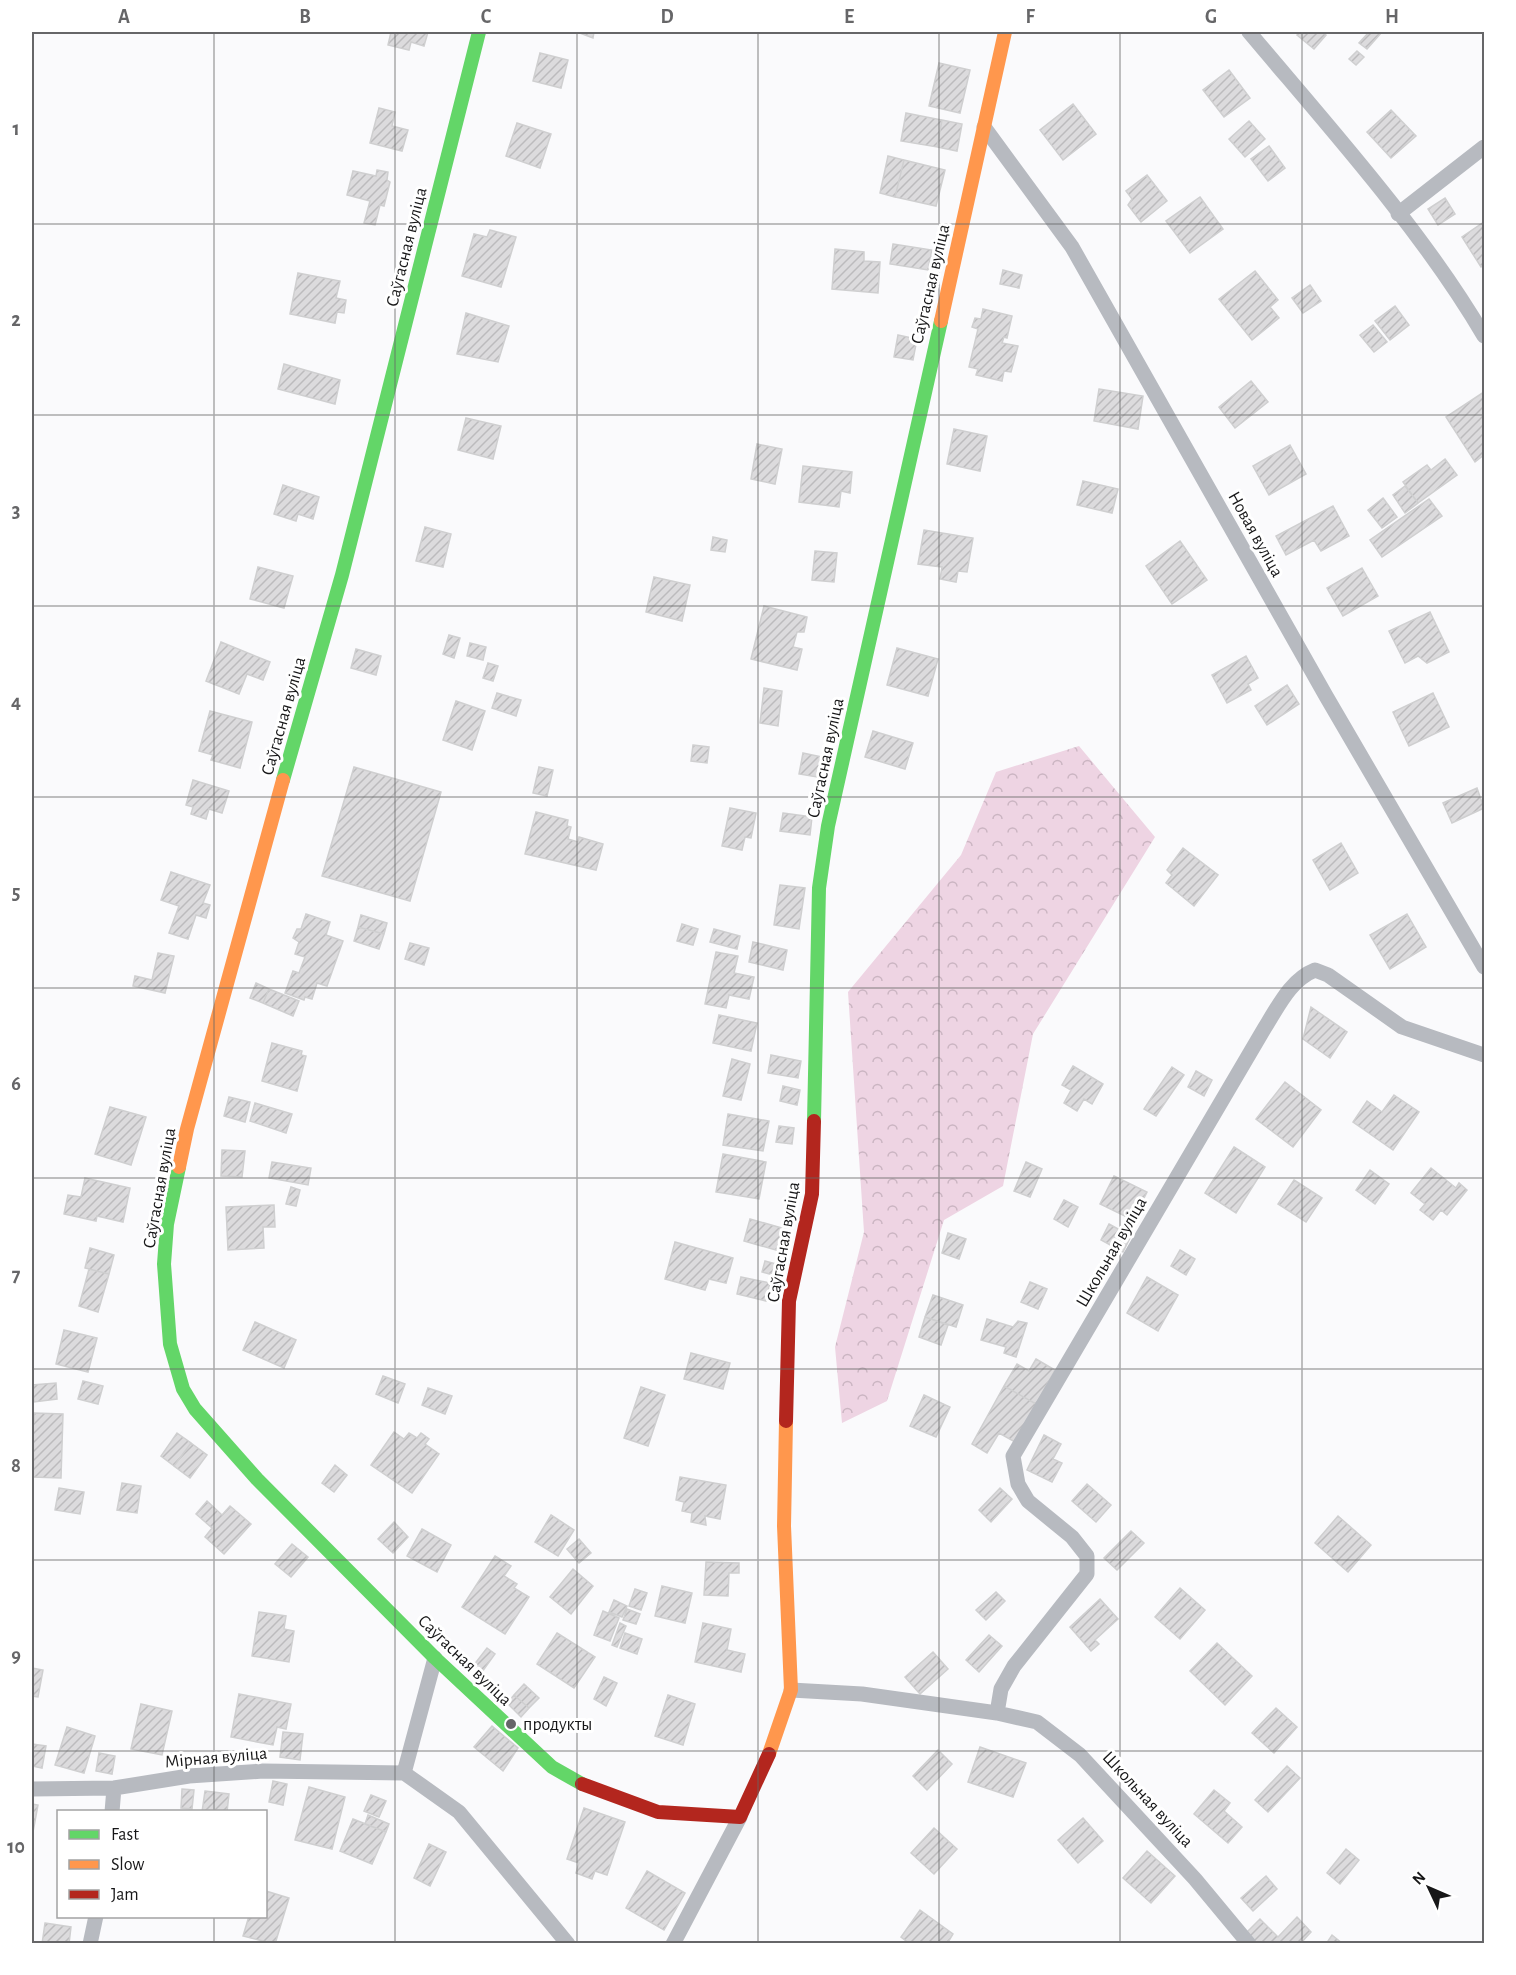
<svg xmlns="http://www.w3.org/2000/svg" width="1516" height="1975" font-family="'Alegreya Sans',sans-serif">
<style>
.forest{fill:url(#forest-crowns)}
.building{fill:url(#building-hatch);stroke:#cfcfd0;stroke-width:1.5}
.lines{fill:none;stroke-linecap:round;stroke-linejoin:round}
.street{stroke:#b7bac0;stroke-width:15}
.fast{stroke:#63d668;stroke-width:14}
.slow{stroke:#ff974d;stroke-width:14}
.jam{stroke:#b3261e;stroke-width:14}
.grid{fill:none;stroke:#666668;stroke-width:1.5;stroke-opacity:0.55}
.poi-dot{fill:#666668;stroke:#fff;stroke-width:2}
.labels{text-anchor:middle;stroke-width:6;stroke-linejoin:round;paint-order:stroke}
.street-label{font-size:18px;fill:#171718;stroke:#fff}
.poi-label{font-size:18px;fill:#171718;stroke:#fff;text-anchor:start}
.neatline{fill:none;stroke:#666668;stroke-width:2}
.grid-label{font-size:20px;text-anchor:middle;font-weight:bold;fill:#666668}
</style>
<defs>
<pattern id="forest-crowns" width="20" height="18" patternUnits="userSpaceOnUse" patternTransform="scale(1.5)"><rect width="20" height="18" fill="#eed4e3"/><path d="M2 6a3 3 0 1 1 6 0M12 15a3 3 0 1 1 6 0" fill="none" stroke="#cbb5c2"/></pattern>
<pattern id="building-hatch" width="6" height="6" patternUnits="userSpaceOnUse" patternTransform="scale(1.5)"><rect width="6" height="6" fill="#dcdbdd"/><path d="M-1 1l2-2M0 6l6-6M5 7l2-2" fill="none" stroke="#bcbbbd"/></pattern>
</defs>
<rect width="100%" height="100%" fill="#fafafc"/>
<path class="forest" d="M1079,746L1155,837L1033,1034L1003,1186L944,1220L887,1401L842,1423L835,1347L864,1232L848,992L961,855L996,772Z"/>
<path class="building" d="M391,32H428L424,46L411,42L409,50L388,45Z
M577,32H594L593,38Z
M1301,32H1322L1326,35L1314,49L1297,35Z
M1369,32L1381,33L1367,49L1359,43Z
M1357,51L1364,57L1356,65L1349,59Z
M540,53L568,60L561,88L533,81Z
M939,63L970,70L960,113L929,106Z
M1229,70L1250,98L1224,117L1203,90Z
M1073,104L1096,134L1063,160L1040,130Z
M379,108L395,112L392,126L408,130L402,151L370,143Z
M1391,110L1416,136L1391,158L1367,132Z
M906,113L942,120L937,147L901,141Z
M942,120L962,124L957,151L937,147Z
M1249,121L1265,139L1245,157L1229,139Z
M517,123L551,134L540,168L506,156Z
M1269,146L1285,168L1268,181L1251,159Z
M888,156L904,160L895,197L880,193Z
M904,160L945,170L936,206L895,197Z
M377,170L388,172L387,180L390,182L384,206L380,205L375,225L364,223L370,201L347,195L353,171L376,176Z
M1147,175L1167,201L1141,222L1128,205L1132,199L1126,191Z
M1200,197L1223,229L1190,253L1166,221Z
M1445,198L1455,214L1438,225L1428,209Z
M1484,222V265L1481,267L1462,237Z
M490,230L516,237L501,287L462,276L474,234L487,237Z
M893,244L932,250L928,270L890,264Z
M835,249L864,252V261L880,262L878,293L832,289Z
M1003,270L1022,275L1019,288L1000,284Z
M1255,271L1278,300L1270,307L1279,318L1252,340L1219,299Z
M298,273L340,281L336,298L346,300L344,313L337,312L335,323L290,314Z
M1310,285L1321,301L1303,313L1292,298Z
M1395,306L1409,325L1390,340L1375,321Z
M983,309L1012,316L1007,338L1004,337L1002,343L1018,346L1011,372L1004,371L1002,381L976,375L978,369L969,367L978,329L972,327L975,318L981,319Z
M466,313L509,326L498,362L457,354Z
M1373,325L1387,342L1374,352L1360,335Z
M898,335L917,339L913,360L894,357Z
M284,364L340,380L335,404L278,389Z
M1251,381L1268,402L1235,428L1219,407Z
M1099,389L1143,396L1138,429L1094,421Z
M1484,392V455L1475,462L1446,417Z
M466,418L501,426L493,459L458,450Z
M954,429L987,436L980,471L947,464Z
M757,444L782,449L775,484L751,479Z
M1290,445L1306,474L1269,495L1253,466Z
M1445,459L1457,475L1418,503L1403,482L1427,465L1431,470Z
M803,466L852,472L850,493L841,491L839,507L799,502Z
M1083,481L1118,489L1112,513L1077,505Z
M283,485L319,497L313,519L298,514L296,521L274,514Z
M1405,486L1418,503L1405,513L1393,495Z
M1383,498L1397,517L1382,528L1368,510Z
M1429,499L1442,516L1382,557L1370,540Z
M1333,506L1349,536L1321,551L1314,540L1286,555L1276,536Z
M425,527L451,534L443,567L416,561Z
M924,530L973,538L967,572L958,571L956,582L940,579L942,567L918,564Z
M713,537L727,540L725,552L711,550Z
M1180,541L1207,580L1172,604L1146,566Z
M815,551L837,553L834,582L812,580Z
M258,567L293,576L284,608L250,599Z
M1362,568L1378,596L1343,616L1327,588Z
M654,577L690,585L682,621L646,612Z
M764,606L807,617L804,632H797L793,647L802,649L797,670L751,659Z
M1430,612L1449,652L1427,663L1418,656L1405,663L1389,631Z
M449,635L460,638L454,658L443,654Z
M221,642L270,662L263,680L247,674L239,694L206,681Z
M470,643L486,647L483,660L467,656Z
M897,648L938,659L928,696L887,685Z
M356,649L381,656L376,675L351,668Z
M1246,656L1258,678L1248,684L1251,690L1227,703L1212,675Z
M488,663L498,666L493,681L483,678Z
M1287,685L1299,704L1267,725L1255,706Z
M764,688L782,691L778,726L760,723Z
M497,693L521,700L516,716L492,708Z
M1433,693L1449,727L1409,746L1393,712Z
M456,701L485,711L472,750L443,740Z
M210,711L252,722L240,768L211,760L213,755L199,751Z
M873,731L913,743L905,769L865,757Z
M693,745L709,747L707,763L691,761Z
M803,753L827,758L823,778L799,774Z
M354,767L441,792L410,901L322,876Z
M539,767L553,770L547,796L533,793Z
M193,780L229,791L222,813L209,809L206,819L191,814L193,807L186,805Z
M1477,788L1484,808L1452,823L1443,803Z
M730,808L756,813L751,838L745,837L742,850L722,846Z
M536,812L568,820L567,826L571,827L568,839L578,842L579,837L603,844L596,870L525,854Z
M783,813L812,817L810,835L780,831Z
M1341,843L1358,873L1330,890L1313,860Z
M1183,848L1218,875L1194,906L1166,883L1172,875L1167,870Z
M171,872L210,885L203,903L210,905L206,918L196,915L188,939L169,933L179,906L161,900Z
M780,885L805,888L799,929L774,925Z
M306,914L330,922L326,935L343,941L327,986L317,983L312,999L305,997L304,1000L285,993L293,971L299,973L305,957L295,954L299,942L293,938L297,929H301Z
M1407,914L1426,947L1390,969L1370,935Z
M361,915L387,923L384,934L358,927Z
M682,924L698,929L693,945L677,941Z
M358,927L384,934L379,949L354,941Z
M714,929L740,936L737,949L710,942Z
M753,942L787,950L783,970L749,962Z
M410,943L429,948L424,965L405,959Z
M716,952L738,956L734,973L754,977L749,999L729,995L726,1008L705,1004Z
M158,953L174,956L165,993L133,986L135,976L152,980Z
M256,983L269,989L263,1003L250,998Z
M269,989L299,1001L293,1016L263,1003Z
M1311,1007L1347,1032L1330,1058L1303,1039Z
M719,1015L757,1023L751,1051L713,1043Z
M272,1043L302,1051L301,1055L306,1056L297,1091L262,1081Z
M771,1055L801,1061L798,1078L768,1073Z
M732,1059L750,1064L741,1100L723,1096Z
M1073,1066L1103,1084L1092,1104L1084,1099L1077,1111L1064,1103L1071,1090L1062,1085Z
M1172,1067L1184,1075L1156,1116L1144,1109Z
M1196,1071L1212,1080L1204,1096L1188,1087Z
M1285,1082L1321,1110L1293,1147L1256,1119Z
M783,1086L800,1090L797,1105L780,1101Z
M1394,1095L1419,1112L1393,1150L1353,1122L1367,1101L1382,1112Z
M229,1097L250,1102L245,1122L224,1116Z
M255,1103L292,1114L286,1133L250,1121Z
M110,1107L146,1117L131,1165L95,1154Z
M728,1114L769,1121L763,1151L723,1145Z
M779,1126L794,1128L792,1144L776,1142Z
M1234,1147L1265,1167L1236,1213L1205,1193Z
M222,1150L245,1151L242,1177L221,1176Z
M723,1154L766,1162L759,1199L716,1192Z
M272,1162L311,1168L308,1185L269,1178Z
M1026,1162L1042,1169L1030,1197L1014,1191Z
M1431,1168L1456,1188L1459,1183L1467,1190L1447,1215L1441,1210L1433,1220L1420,1210L1425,1204L1411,1193Z
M1370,1170L1389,1184L1375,1204L1356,1190Z
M1114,1176L1147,1192L1133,1220L1100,1204Z
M85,1178L130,1188L123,1222L97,1216L96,1221L64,1214L68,1195L81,1197Z
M1294,1180L1322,1198L1306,1222L1278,1204Z
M291,1187L300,1190L296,1206L286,1204Z
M1064,1200L1078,1207L1068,1227L1054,1219Z
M274,1205L275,1227H263L264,1248L228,1250L226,1207Z
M750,1219L789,1230L783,1252L744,1241Z
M1109,1224L1131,1236L1123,1252L1101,1240Z
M948,1233L966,1239L959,1259L942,1253Z
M675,1242L733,1258L726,1283L709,1279L705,1290L665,1279Z
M90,1248L114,1255L109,1274L85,1268Z
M1180,1250L1195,1259L1186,1275L1171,1266Z
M765,1261L780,1265L777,1276L762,1272Z
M89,1269L109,1274L98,1312L79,1306Z
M741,1277L770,1283L766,1301L737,1294Z
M1147,1277L1178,1295L1158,1331L1127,1313Z
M1030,1282L1047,1289L1038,1309L1021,1302Z
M933,1295L963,1305L956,1327L925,1317Z
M925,1317L948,1325L941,1345L919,1337Z
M987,1319L1013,1327L1018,1321L1027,1323L1016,1357L1004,1353L1006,1347L981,1340Z
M255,1322L296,1340L284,1368L243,1350Z
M64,1330L97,1338L88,1372L56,1364Z
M691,1353L730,1363L723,1389L684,1379Z
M1036,1359L1055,1370L1036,1404L1004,1386L1017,1364L1029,1371Z
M383,1376L405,1384L398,1403L376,1394Z
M83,1381L103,1386L98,1404L78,1399Z
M56,1383L57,1399L34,1402L32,1385Z
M1004,1386L1036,1404L1015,1442L999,1433L987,1453L972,1444Z
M641,1387L665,1395L648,1446L624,1438Z
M428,1388L452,1396L445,1414L422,1405Z
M924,1395L950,1407L936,1437L910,1426Z
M34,1413L63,1414L61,1478L32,1477V1422H34Z
M394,1432L404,1439L409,1433L417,1438L421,1433L429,1439L425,1444L439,1454L412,1493L371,1465Z
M177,1433L191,1443L174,1466L161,1456Z
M1044,1435L1061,1444L1053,1459L1062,1463L1052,1482L1027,1470Z
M191,1443L207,1455L190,1478L174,1466Z
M335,1465L347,1475L334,1492L322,1483Z
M680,1477L726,1485L720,1519L705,1516L706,1525L691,1522L692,1513L682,1511L684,1502L676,1500Z
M122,1483L141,1486L137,1513L117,1510Z
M1087,1484L1111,1505L1096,1522L1072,1501Z
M59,1488L84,1492L80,1514L55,1510Z
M1000,1488L1012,1499L991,1522L979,1510Z
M207,1501L222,1515L230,1506L251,1524L224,1554L205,1537L212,1528L196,1514Z
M551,1515L574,1530L558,1556L535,1542Z
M1338,1516L1371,1545L1348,1572L1315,1543Z
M394,1522L408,1537L393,1553L378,1539Z
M422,1529L451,1545L437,1572L407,1556Z
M1131,1531L1144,1543L1117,1570L1104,1558Z
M579,1539L591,1553L579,1563L567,1549Z
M292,1544L308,1557L291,1577L275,1564Z
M495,1556L511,1566L504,1576L517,1584L514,1588L529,1597L505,1634L462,1607Z
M706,1562L739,1563V1573H729L728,1596L704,1595Z
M573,1569L593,1586L571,1614L550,1597Z
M662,1586L692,1593L685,1623L655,1616Z
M1180,1588L1205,1610L1180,1639L1155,1617Z
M635,1589L647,1593L641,1610L629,1606Z
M996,1592L1005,1601L986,1620L976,1610Z
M1100,1599L1118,1619L1095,1640L1099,1644L1091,1651L1070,1627Z
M614,1600L627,1606L622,1617L609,1612Z
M627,1609L640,1614L636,1624L623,1620Z
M603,1611L619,1618L610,1641L594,1635Z
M259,1612L286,1616L284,1629L294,1631L289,1662L252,1656Z
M620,1623L626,1626L617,1647L612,1645Z
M703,1623L731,1629L727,1650L745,1654L741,1672L695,1662Z
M557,1633L595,1657L574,1688L537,1664Z
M625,1633L642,1639L637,1654L620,1648Z
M989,1635L1002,1646L979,1672L966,1660Z
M1217,1643L1252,1676L1225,1705L1190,1671Z
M487,1648L495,1654L482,1672L473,1666Z
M933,1652L948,1669L920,1694L905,1677Z
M32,1668L43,1670L38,1697L32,1696Z
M604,1677L617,1683L606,1706L594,1699Z
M524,1684L539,1698L529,1708L514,1695Z
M239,1694L291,1704L286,1729L277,1727L273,1745L231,1737Z
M514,1695L529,1708L521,1717L507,1703Z
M668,1695L695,1704L683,1745L655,1736Z
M141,1704L172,1711L162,1755L131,1749Z
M1276,1708L1297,1727L1274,1753L1252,1733Z
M492,1726L518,1748L503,1771L474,1747Z
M67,1727L95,1736L84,1773L55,1765Z
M283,1732L303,1734L300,1760L280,1757Z
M32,1744L46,1746L42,1768L32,1766Z
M980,1747L1026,1763L1013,1797L968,1782Z
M938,1750L952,1764L927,1790L913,1776Z
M99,1753L115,1756L112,1774L96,1771Z
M1287,1766L1300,1778L1268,1812L1255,1800Z
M273,1781L287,1784L283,1805L269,1802Z
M309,1787L345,1797L332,1849L295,1840Z
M182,1789L194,1790L192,1809L181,1808Z
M1214,1790L1230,1803L1224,1811L1242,1827L1228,1843L1194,1814Z
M205,1791L229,1794L227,1812H202Z
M371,1795L386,1801L379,1817L364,1811Z
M32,1804L38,1805L33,1832H32Z
M584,1808L625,1822L607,1875L595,1871L592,1879L576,1873L579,1863L567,1859Z
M368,1815L389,1824L386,1832L365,1824Z
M1083,1818L1103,1841L1078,1863L1058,1840Z
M353,1819L386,1832L372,1864L340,1851Z
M934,1828L957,1849L934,1874L911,1853Z
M429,1844L446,1852L430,1886L414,1878Z
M1346,1849L1359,1860L1340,1884L1327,1873Z
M1147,1851L1175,1876L1151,1903L1123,1878Z
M647,1871L685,1893L664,1930L626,1908Z
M1266,1876L1277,1889L1253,1911L1241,1898Z
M266,1891L289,1898L275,1944L243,1936L249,1916H266Z
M920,1910L953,1934L947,1944H904L906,1941L901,1937Z
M1297,1917L1311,1932L1300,1944H1256L1246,1933L1260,1919L1278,1937Z
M45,1923L71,1927L69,1944H42Z
M1332,1935L1343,1944H1326Z"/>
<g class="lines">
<path class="street" d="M1249,32C1328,126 1422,230 1484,336
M984,127L1072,247L1326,696L1484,967
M1398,214L1484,147
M791,1690L862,1694L997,1713L1037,1722L1080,1755L1195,1879L1249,1944
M997,1713L1001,1689L1014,1666L1087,1574V1556L1072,1537L1028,1501L1018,1484L1013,1456L1264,1029C1278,1007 1290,980 1315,970L1328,975L1402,1027L1484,1055
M404,1773L435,1658
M32,1789L114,1788L189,1776L263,1771L404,1773L459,1812L568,1944
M112,1812L114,1788
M90,1944L96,1916
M673,1944L740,1817"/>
<path class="fast" d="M283,780L342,575L479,32
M814,1121L819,888L828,826L941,321
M179,1167L167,1224L164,1264L170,1344L183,1389L195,1409L257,1479L435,1658L552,1767L582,1784"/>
<path class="slow" d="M941,321L1005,32
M179,1167L187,1129L283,780
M769,1754L791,1690L784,1526L786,1421"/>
<path class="jam" d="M786,1421L789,1301L812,1194L814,1121
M582,1784L658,1812L740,1817L769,1754"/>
</g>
<path class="grid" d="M214,32V1812M395,32V1944M577,32V1944M758,32V1944M939,32V1944M1120,32V1944M1302,32V1944M32,224H1484M32,415H1484M32,606H1484M32,797H1484M32,988H1484M32,1178H1484M32,1369H1484M32,1560H1484M32,1751H1484M214,1916V1944"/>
<circle class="poi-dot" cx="511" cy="1724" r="6"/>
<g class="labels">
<g class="street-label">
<text transform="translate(406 247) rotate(-76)" y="6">Саўгасная вуліца</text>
<text transform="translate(930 284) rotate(-77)" y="6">Саўгасная вуліца</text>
<text transform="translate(1256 534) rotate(61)" y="6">Новая вуліца</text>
<text transform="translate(283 716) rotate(-74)" y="6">Саўгасная вуліца</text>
<text transform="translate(825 758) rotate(-78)" y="6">Саўгасная вуліца</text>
<text transform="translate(159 1188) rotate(-80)" y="6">Саўгасная вуліца</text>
<text transform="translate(783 1242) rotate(-80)" y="6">Саўгасная вуліца</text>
<text transform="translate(1111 1252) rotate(-60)" y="6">Школьная вуліца</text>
<text transform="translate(465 1660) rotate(44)" y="6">Саўгасная вуліца</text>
<text transform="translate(216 1757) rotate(-5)" y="6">Мірная вуліца</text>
<text transform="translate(1148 1799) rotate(47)" y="6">Школьная вуліца</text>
</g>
<g class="poi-label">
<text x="523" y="1730">продукты</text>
</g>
</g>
<rect width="1516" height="1975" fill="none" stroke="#ffffff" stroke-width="66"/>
<rect x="57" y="1810" width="210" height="108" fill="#ffffff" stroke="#a2a2a3" stroke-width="1.5"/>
<rect x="69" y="1830" width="30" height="9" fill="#63d668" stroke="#a2a2a3" stroke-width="1.5"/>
<text x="111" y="1840" font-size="18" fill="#171718">Fast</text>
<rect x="69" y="1860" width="30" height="9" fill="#ff974d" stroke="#a2a2a3" stroke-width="1.5"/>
<text x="111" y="1870" font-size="18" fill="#171718">Slow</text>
<rect x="69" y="1890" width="30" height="9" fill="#b3261e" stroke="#a2a2a3" stroke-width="1.5"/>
<text x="111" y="1900" font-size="18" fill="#171718">Jam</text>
<g transform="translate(1429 1888) rotate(314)" stroke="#ffffff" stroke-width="4.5" paint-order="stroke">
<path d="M0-4.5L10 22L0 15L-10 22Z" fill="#171718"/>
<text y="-9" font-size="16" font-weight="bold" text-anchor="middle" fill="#171718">N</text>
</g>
<rect x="33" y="33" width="1450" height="1909" class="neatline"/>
<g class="grid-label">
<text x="124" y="23">A</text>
<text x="305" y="23">B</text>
<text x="486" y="23">C</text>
<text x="667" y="23">D</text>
<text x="849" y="23">E</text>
<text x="1030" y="23">F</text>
<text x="1211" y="23">G</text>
<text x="1392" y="23">H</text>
<text x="16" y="135">1</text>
<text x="16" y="326">2</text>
<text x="16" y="517">3</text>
<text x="16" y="708">4</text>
<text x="16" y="899">5</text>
<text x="16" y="1090">6</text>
<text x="16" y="1281">7</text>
<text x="16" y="1472">8</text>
<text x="16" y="1662">9</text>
<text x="16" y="1853">10</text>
</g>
</svg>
